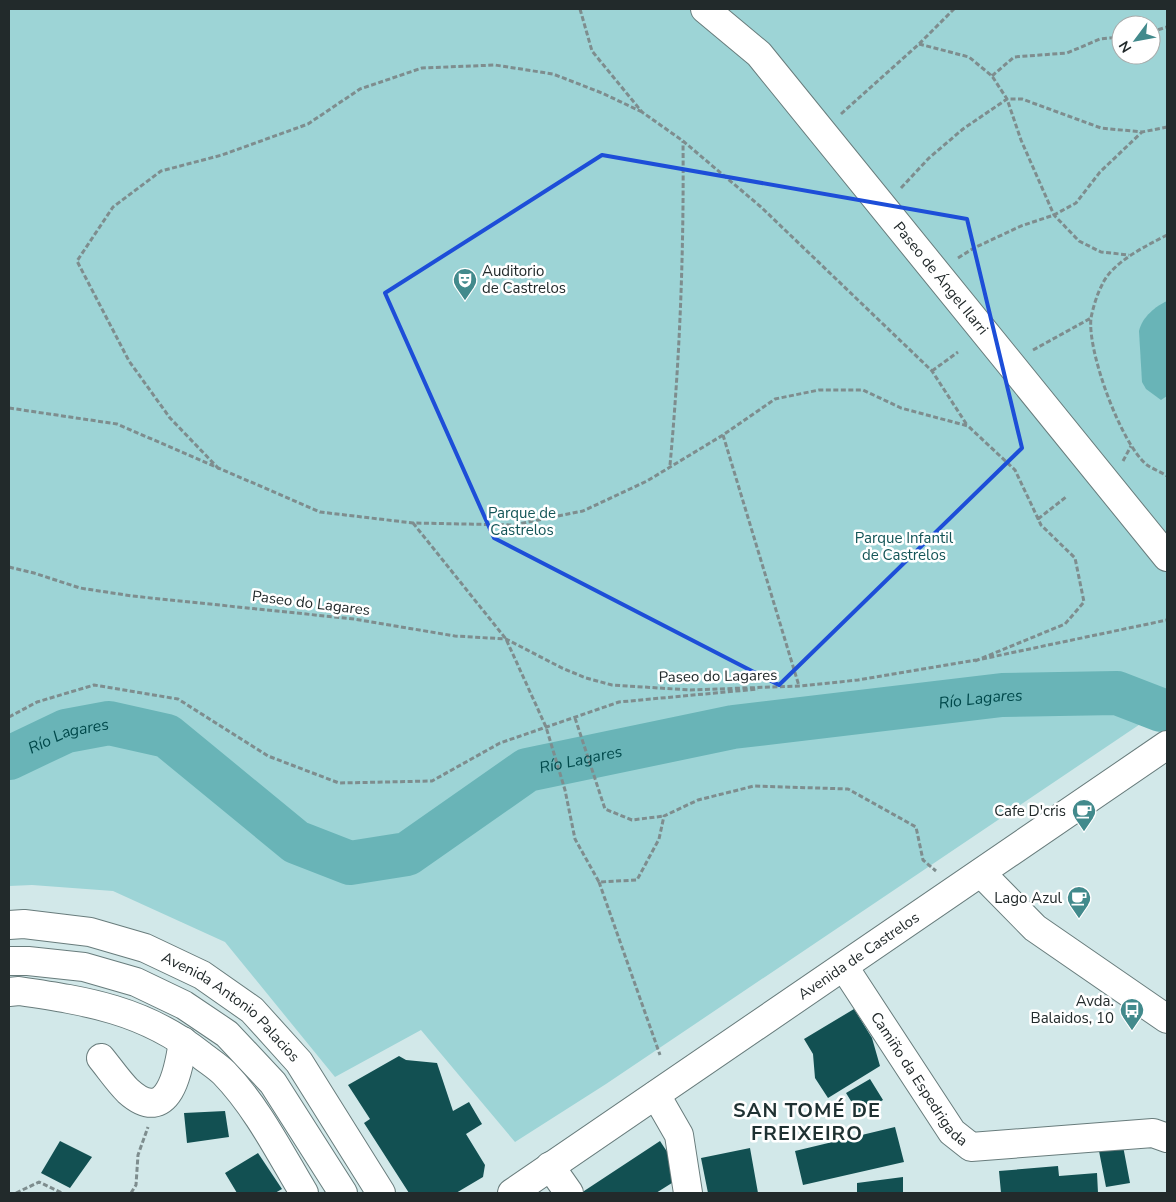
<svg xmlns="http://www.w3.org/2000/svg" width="1176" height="1202" font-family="'Nunito Sans',sans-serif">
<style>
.green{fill:#9dd4d6;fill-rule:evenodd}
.water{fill:#69b4b7}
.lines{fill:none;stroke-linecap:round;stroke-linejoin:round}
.river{stroke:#69b4b7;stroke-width:44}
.building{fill:#125052}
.minor-casing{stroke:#687c7c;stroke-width:30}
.major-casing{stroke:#687c7c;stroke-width:30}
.path{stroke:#7e8d8e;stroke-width:3;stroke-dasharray:5 2.5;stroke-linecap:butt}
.minor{stroke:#fff;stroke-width:28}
.major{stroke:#fff;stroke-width:28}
.marked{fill:none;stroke:#1d4ed8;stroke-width:4;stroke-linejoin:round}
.labels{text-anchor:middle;stroke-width:5;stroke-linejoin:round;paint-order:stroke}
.poi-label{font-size:15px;fill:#222a2b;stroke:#fff;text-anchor:end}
.street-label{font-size:15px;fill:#222a2b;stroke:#fff}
.park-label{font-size:15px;fill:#135557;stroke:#fff}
.water-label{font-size:16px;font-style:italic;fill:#00494b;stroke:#fff}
.district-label{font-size:20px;font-weight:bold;letter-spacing:1px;fill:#1f3132;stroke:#fff}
</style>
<rect width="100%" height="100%" fill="#d2e8e9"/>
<path class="green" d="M9,9H1167V706L606,1084L515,1142L421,1030L335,1077L225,942L113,891L32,885L9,886ZM1121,25H1151V55H1121Z"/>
<path class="water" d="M1167,301V396L1161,400L1146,389L1142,382L1139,331C1142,317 1156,306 1167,301Z"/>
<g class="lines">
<path class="river" id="s1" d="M9,758L66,731L109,723L167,736L296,842L350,863L407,854L527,770L733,727L1002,695L1117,693L1161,710"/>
</g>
<path class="building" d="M854,1009L872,1038L880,1066L828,1098L815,1078L813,1054L804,1039Z
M399,1056L406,1060L437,1063L453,1111L469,1102L482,1124L466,1134L485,1165L483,1177L456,1193H409L364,1123L370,1119L348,1085Z
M870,1079L883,1100L859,1114L846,1093Z
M225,1111L229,1137L187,1143L184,1113Z
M895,1127L904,1162L803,1185L795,1151Z
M60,1141L92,1157L70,1188L41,1173Z
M660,1141L683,1176L656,1193H581Z
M1123,1146L1130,1183L1106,1187L1099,1151Z
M750,1148L758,1193H708L701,1158Z
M258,1153L282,1189L275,1193H237L225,1173Z
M1058,1166L1059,1176L1097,1173L1098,1193H1001L999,1171Z
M903,1177V1193H857V1183Z"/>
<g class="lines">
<g class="minor-casing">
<g id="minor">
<path id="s2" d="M705,9L759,54L1167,557"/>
<path id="s3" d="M844,967L952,1132L971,1147L1153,1133L1167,1138"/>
<path d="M9,992L19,991C87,1001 144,1010 200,1054C207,1060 217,1066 224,1073C257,1107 280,1153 304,1193"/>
<path d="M101,1058C110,1069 118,1081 128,1091C169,1128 179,1069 183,1041"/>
<path d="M656,1095L679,1135L688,1193"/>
<path d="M550,1166L569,1193"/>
</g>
</g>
<g class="major-casing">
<g id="major">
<path d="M981,873L1035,928L1167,1019"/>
<path id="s4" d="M9,925L24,924L90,932L145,948L202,975L252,1010L299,1062L381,1193"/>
<path d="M9,961H28L84,967L136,982L184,1005L227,1034L273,1083L343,1193"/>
<path id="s5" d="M512,1193L1167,745"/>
</g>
</g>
<path class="path" d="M580,9L592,51L642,112L683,141L761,207L932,371L967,425
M1151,32L1167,27
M919,44L969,57L992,76L1007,99L1021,140L1054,215L1079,241L1101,252L1129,255
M992,76L1014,57L1067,53L1100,39L1121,37
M841,114L919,44L954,9
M901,188L929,158L963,129L1007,99H1022L1101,128L1142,132L1167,127
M1167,235C1146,246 1112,262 1102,285C1097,294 1093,308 1091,318C1087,351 1121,444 1147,465C1153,469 1161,472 1167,476
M958,258L974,248L1021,226L1054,215L1076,203L1100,172L1142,132
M1033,350L1091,318
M932,371L958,352
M9,408L117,424L320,512L413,523L514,525L583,511L647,481L723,435L775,399L819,390H863L901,408L968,426L1015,470L1041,525L1075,558L1084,602L1065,624L975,661
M723,435L799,686
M1123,461L1131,446
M670,465C680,357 684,249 683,141
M219,469L170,418L129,361L77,261L113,207L161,171L222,155L308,124L360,89L422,68L495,65L553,74L602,93L642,112
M1038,519L1066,497
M413,523L506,639L546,727L565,790L575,839L599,882L637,880L659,839L664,816L698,800L754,786L848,789L916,827L923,860L936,871
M9,567L34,573L80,588L132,596L354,619L455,636L506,639L562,668L586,678L612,685L690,690L800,686L858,680L976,660
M982,659L1167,620
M9,717L37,702L94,685L178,699L268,756L339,783L432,781L500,743L619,702L758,689
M575,718L605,809L632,820L664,816
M599,882L660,1055
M16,1193L39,1182L62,1193
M131,1193L136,1185L138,1155L148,1127"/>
<use href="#minor" class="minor"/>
<use href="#major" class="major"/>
</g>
<path class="marked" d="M602,155L967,219L1022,448L779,685L494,538L385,293Z"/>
<defs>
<g id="theatre-pin" transform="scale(1.25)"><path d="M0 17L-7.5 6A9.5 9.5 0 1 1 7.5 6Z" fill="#428a8c" stroke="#fff"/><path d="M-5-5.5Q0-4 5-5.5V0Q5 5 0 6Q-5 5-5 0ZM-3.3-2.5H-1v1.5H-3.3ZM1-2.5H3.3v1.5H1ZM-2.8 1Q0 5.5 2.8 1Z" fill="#fff"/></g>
<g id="cafe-pin" transform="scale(1.25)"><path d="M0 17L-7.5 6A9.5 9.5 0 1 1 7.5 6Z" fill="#428a8c" stroke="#fff"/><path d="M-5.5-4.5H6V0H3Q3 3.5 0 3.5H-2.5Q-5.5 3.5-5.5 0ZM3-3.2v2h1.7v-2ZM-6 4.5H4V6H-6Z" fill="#fff"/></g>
<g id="bus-pin" transform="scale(1.25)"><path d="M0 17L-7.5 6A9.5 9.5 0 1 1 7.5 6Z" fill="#428a8c" stroke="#fff"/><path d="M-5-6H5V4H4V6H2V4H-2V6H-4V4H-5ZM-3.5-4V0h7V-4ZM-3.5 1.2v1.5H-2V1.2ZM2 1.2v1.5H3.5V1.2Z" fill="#fff"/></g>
</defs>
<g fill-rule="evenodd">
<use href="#theatre-pin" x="465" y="280"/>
<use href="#cafe-pin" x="1084" y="811"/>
<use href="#cafe-pin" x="1079" y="898"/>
<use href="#bus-pin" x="1132" y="1010"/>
</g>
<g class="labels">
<g class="poi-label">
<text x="482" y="276" text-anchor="start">Auditorio<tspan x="482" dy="17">de Castrelos</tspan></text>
<text x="1066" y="816">Cafe D'cris</text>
<text x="1062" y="903">Lago Azul</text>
<text x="1114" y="1006">Avda.<tspan x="1114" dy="17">Balaidos, 10</tspan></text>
</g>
<g class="street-label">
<text dy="5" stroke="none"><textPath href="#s2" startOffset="359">Paseo de Ángel Ilarri</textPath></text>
<text transform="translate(311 603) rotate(7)" y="5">Paseo do Lagares</text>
<text transform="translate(718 676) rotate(-1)" y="5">Paseo do Lagares</text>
<text dy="5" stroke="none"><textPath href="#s5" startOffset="420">Avenida de Castrelos</textPath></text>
<text dy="5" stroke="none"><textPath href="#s4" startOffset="244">Avenida Antonio Palacios</textPath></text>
<text dy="5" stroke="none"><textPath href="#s3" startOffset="135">Camiño da Espedrigada</textPath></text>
</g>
<g class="park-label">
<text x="522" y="518">Parque de<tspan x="522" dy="17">Castrelos</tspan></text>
<text x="904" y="543">Parque Infantil<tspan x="904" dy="17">de Castrelos</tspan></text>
</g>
<g class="water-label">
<text dy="6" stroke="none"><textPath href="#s1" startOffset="1055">Río Lagares</textPath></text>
<text dy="6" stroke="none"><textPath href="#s1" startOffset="64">Río Lagares</textPath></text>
<text dy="6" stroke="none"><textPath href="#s1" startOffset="650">Río Lagares</textPath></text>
</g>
<g class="district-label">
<text x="807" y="1117">SAN TOMÉ DE<tspan x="807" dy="23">FREIXEIRO</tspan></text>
</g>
</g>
<rect width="1176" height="1202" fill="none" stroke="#222a2b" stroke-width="20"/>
<g transform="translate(1136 40) rotate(238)"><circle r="24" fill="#ffffff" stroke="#a7aaaa"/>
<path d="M0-4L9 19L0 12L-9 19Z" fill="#428a8c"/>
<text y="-8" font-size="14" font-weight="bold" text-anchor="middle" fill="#222a2b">N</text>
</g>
</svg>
